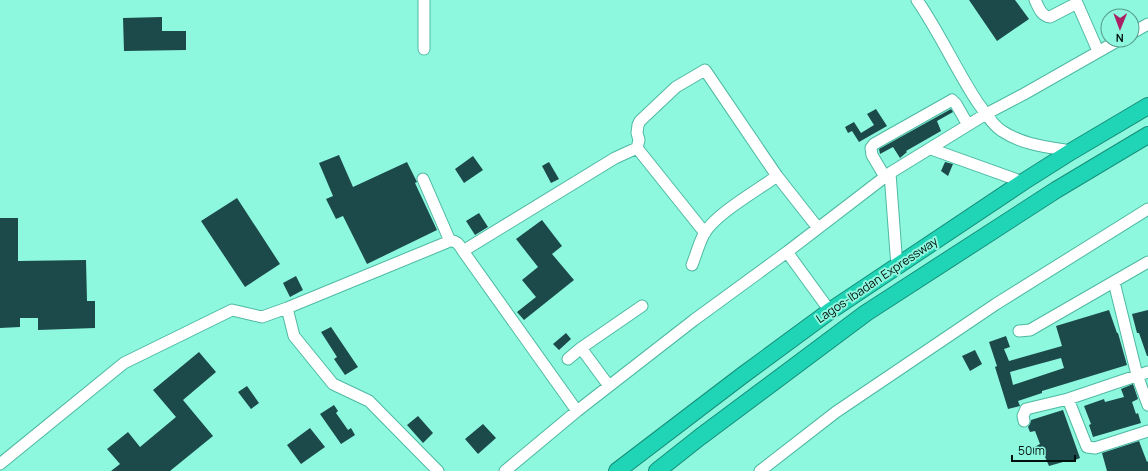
<svg xmlns="http://www.w3.org/2000/svg" width="1148" height="471" font-family="Manrope,sans-serif">
<style>
.building{fill:#1c494a;fill-rule:evenodd}
.lines{fill:none;stroke-linecap:round;stroke-linejoin:round}
.minor-casing{stroke:#4db9a2;stroke-width:13}
.highway-casing{stroke:#158f7a;stroke-width:18}
.minor{stroke:#fff;stroke-width:11}
.highway{stroke:#20d4b6;stroke-width:16}
.labels{text-anchor:middle;stroke-width:4;stroke-linejoin:round;paint-order:stroke}
.street-label{font-size:12px;fill:#00100c;stroke:#8ef8df}
</style>
<rect width="100%" height="100%" fill="#8ef8df"/>
<path class="building" d="M969,0H1015L1029,19L997,41Z
M162,17V31H186V50L124,51L123,18Z
M876,109L887,126L859,142L852,131L848,133L845,127L854,122L861,133L874,125L867,114Z
M951,109L953,112L937,121L941,131L906,151L907,152L900,158L893,147L880,154L879,149Z
M339,155L353,187L407,162L417,182L415,183L437,230L367,264L343,216L336,219L326,199L333,196L319,163Z
M473,156L483,170L464,183L455,169Z
M549,162L559,179L551,183L542,166Z
M945,162L953,164L948,176L941,171Z
M237,198L280,264L245,287L201,221Z
M479,213L488,227L475,235L466,221Z
M0,218H18V261L86,260L87,301H95V328L38,330V318H20V327L0,328Z
M542,220L562,246L552,254L574,280L524,320L517,312L536,297L522,280L538,267L516,239Z
M296,276L303,290L290,297L283,283Z
M1109,310L1117,333H1118L1127,365L1042,391V393L1018,401L1020,406L1008,409L995,367L997,366L989,342L1006,336L1010,347L1004,349L1009,361L1062,346L1056,326ZM1061,358L1064,368L1013,385L1010,372Z
M1148,310V356H1147L1139,333H1137L1132,314Z
M331,327L358,367L345,375L334,359L337,357L321,332Z
M566,333L571,339L559,350L553,344Z
M975,350L982,364L970,371L962,356Z
M199,352L216,372L183,400L213,436L170,471H111L120,464L107,449L128,432L140,447L176,417L153,390Z
M1133,384L1138,399L1132,402L1136,414L1138,413L1141,423L1093,437L1089,425L1091,424L1084,406L1104,399L1105,402L1124,397L1121,389Z
M247,386L259,403L251,409L238,392Z
M334,405L338,411L336,413L348,430L351,428L355,435L341,444L320,414Z
M1063,410L1080,458L1070,462V460L1049,466L1042,450L1034,455L1031,449L1040,444L1035,431L1030,432L1028,427L1030,424L1031,420Z
M418,416L433,433L423,443L407,425Z
M483,424L496,438L478,454L465,439Z
M310,428L325,447L301,464L287,445Z
M1139,441L1147,462L1148,461V471H1107L1102,453Z"/>
<g class="lines">
<g class="minor-casing">
<path id="minor" d="M424,0V49
M917,0C940,33 956,70 978,103C985,112 992,125 1002,131C1023,145 1048,147 1072,151
M1035,0C1039,8 1041,16 1050,17L1077,3L1098,51
M1132,33L1148,24
M637,148L705,233
M931,149L1023,182
M890,173L897,267
M885,177L872,155L871,148L874,144L952,100L956,104L968,125
M423,179L450,241
M463,251L577,411
M787,252L830,311
M692,265C696,255 699,243 704,234C715,214 758,190 777,176
M1114,282L1137,375L1148,405
M1019,331L1030,330L1148,262
M581,348L609,386
M568,359L581,348L642,306
M1068,399L1087,447L1095,448L1148,431
M1024,421L1023,416L1026,409L1068,399L1148,372
M0,464L124,363L232,310L262,317L287,308
M438,471L369,401L333,384L294,336L287,308L450,241C457,240 460,246 463,251L615,158L637,148L639,140L637,133L638,125L640,121L676,87L705,70L777,176L818,228
M505,471L577,411L694,320L787,252L890,173L986,114L1024,94L1119,40
M760,471L836,412L996,304L1148,209"/>
</g>
<g class="highway-casing">
<path id="highway" d="M617,471L743,375L830,311L1023,182L1072,151L1148,106
M657,471L700,437L866,313L1056,190L1148,135"/>
</g>
<use href="#minor" class="minor"/>
<use href="#highway" class="highway"/>
</g>
<g class="labels">
<g class="street-label">
<text transform="translate(877 280) rotate(-34)" y="4">Lagos-Ibadan Expressway</text>
</g>
</g>
<g transform="translate(1120 28) rotate(181)"><circle r="19" fill="#8ef8df" stroke="#559b8b"/>
<path d="M0-3L7 15L0 10L-7 15Z" fill="#aa2064"/>
<text y="-6" font-size="11" font-weight="bold" text-anchor="middle" fill="#00100c">N</text>
</g>
<path d="M1012 455v6h63v-6" fill="none" stroke="#00100c" stroke-width="2"/>
<text x="1018" y="455" font-size="12" fill="#00100c" stroke="#8ef8df" stroke-width="3" paint-order="stroke">50 m</text>
</svg>
